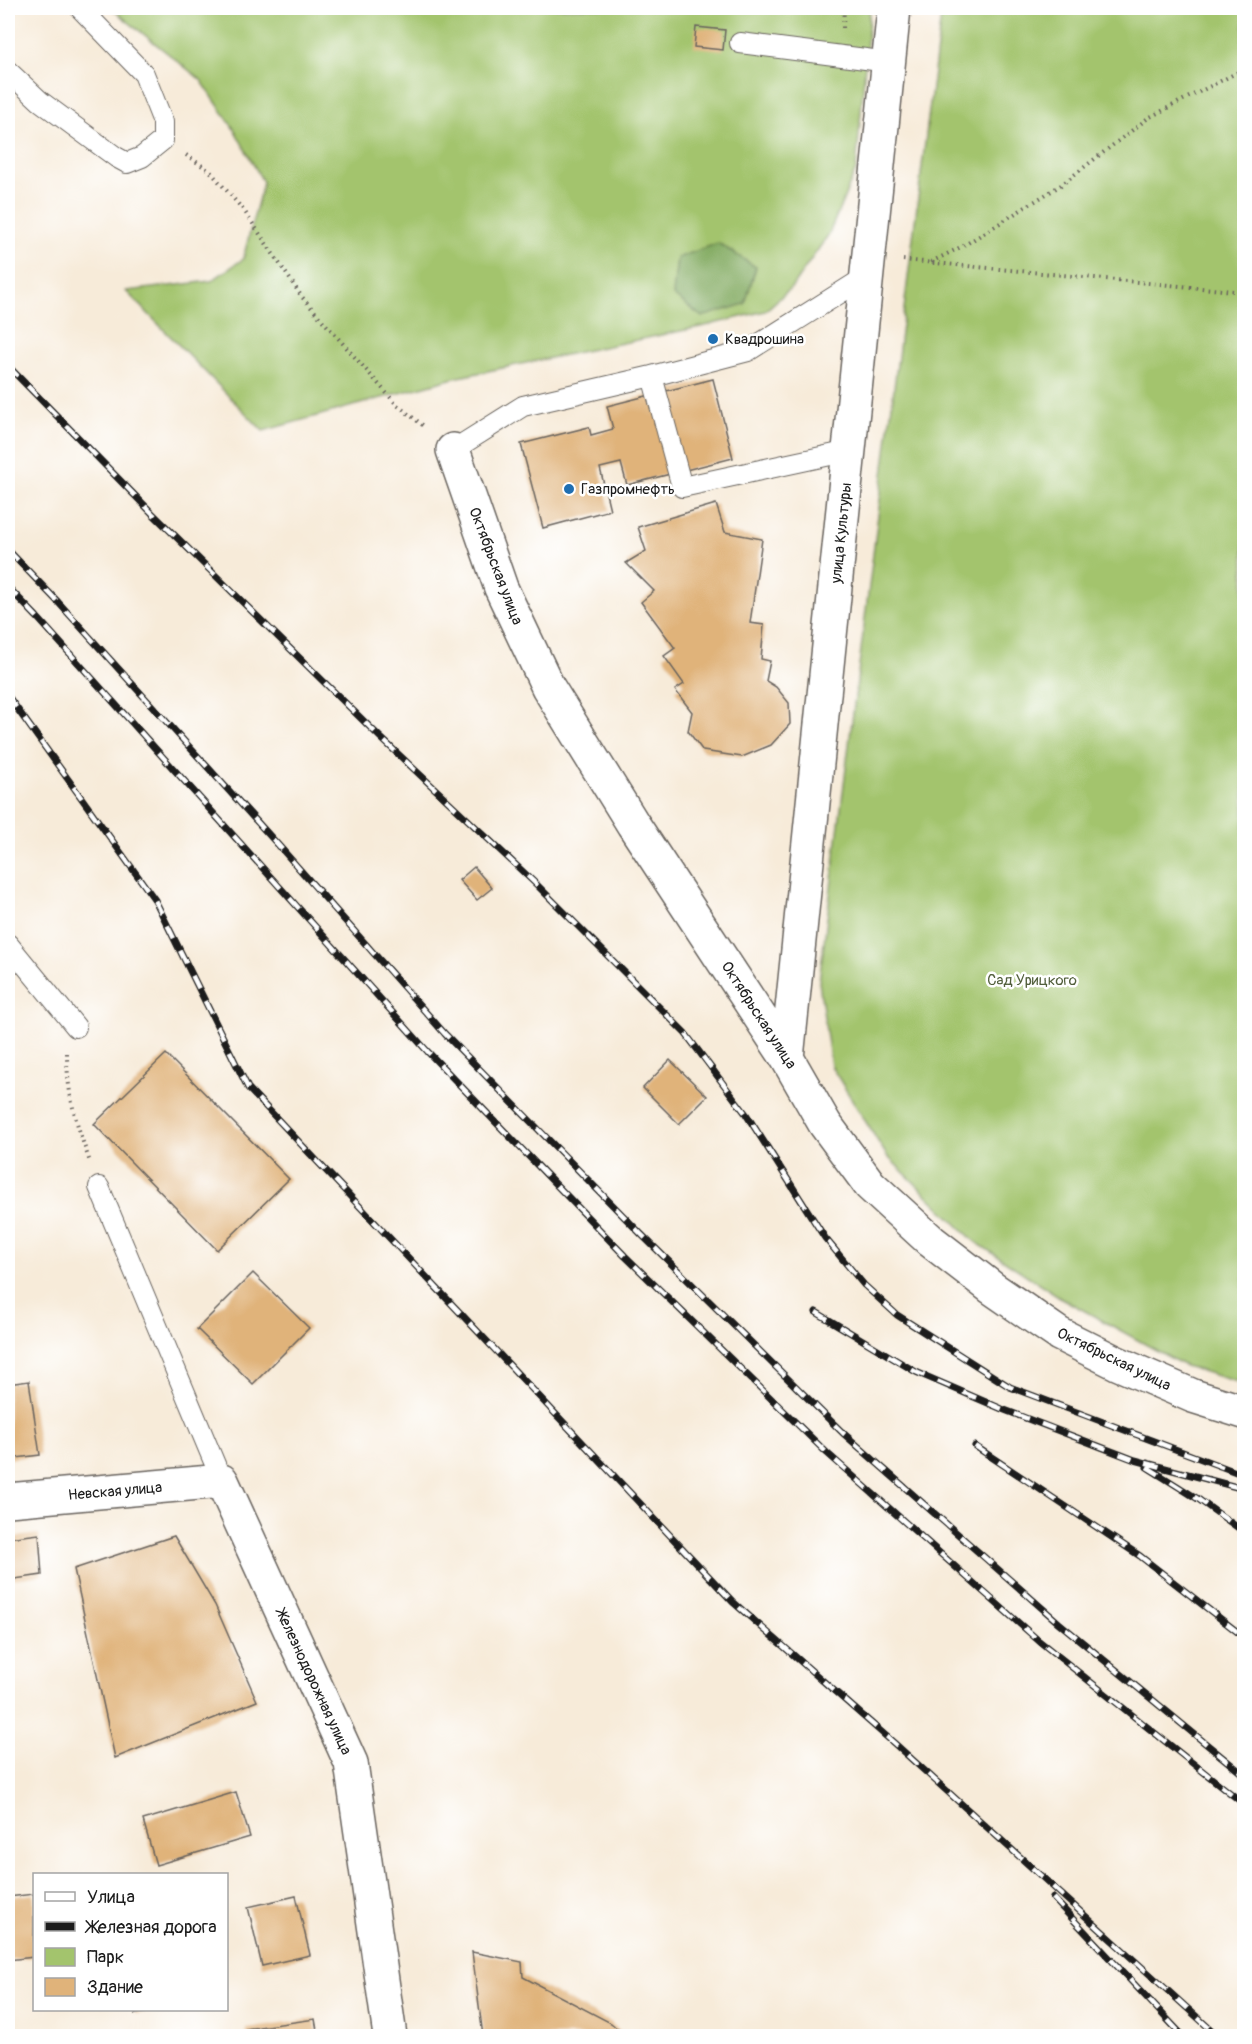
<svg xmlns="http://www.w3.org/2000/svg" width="1252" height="2044" font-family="Pangolin,sans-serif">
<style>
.green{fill:#a3c46d;stroke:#607044;stroke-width:1.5}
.forest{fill:#82aa60;stroke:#4f633e;stroke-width:1.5}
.building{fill:#e0b37a}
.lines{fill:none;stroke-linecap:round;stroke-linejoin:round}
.service-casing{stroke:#69645e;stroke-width:22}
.minor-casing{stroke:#69645e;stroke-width:36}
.path{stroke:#69645e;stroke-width:4;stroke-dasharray:1.5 4.5;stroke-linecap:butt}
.service{stroke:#fff;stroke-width:20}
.minor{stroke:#fff;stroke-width:33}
.rail-casing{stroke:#1c1c1c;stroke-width:7}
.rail{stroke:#fff;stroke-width:4.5;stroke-dasharray:14;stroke-linecap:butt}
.poi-dot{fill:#1f6fb2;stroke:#fff;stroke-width:2}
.labels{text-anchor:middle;stroke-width:5;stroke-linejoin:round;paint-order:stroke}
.poi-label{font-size:15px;fill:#1c1c1c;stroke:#fff;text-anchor:start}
.street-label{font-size:15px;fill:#1c1c1c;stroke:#fff}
.park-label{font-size:15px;fill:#525f3c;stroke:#fff}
</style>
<rect width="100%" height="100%" fill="#fff"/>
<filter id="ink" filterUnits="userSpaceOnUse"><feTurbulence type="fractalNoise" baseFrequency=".0167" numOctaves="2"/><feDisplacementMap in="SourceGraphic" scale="12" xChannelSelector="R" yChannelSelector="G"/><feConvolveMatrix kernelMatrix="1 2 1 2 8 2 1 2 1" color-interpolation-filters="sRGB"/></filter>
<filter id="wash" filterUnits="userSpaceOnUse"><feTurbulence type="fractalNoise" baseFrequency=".008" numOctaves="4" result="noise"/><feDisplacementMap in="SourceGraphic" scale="24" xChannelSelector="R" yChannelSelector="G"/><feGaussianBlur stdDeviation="1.35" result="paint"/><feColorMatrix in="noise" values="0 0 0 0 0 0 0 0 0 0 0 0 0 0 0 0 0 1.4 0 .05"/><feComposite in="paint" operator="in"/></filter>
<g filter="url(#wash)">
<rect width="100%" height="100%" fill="#f7ebd9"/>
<path class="green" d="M111,8H870L856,169L829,234L792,287L765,311L705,326L454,378L263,431L126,291L211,281L243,259L263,182L234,129L201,80Z
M942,8H1244V1384L1185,1366L1063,1299L974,1241L887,1156L831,1066L819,982Z"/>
<path class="forest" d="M718,243L756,267L745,304L702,317L673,295L677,258Z"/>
<g id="blocks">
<path class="building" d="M696,27L725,30L723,50L694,47Z
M713,379L733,458L627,485L621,463L600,468L610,510L543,528L521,444L589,427L591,435L613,429L607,406Z
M716,504L725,532L762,539L750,623L764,625L761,659L770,661L766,681L776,687L789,703L790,724L771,745L742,757L703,751L688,731L692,712L675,690L684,684L664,656L675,648L641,602L654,591L626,563L646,551L638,527Z
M474,867L492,888L477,900L459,880Z
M166,1054L289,1179L217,1250L94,1124Z
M670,1060L707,1096L679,1124L643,1088Z
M253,1273L309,1328L253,1384L197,1329Z
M29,1381L40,1455L8,1459V1384Z
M39,1534L42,1575L8,1580V1538Z
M174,1536L215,1605L257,1701L115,1758L74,1569Z
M236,1792L250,1837L156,1865L143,1820Z
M34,1894V1957L8,1960V1897Z
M296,1896L310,1955L262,1966L248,1907Z
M472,1952L522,1962L523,1977L611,2023L626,2036H483Z
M135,2010H153V2011L135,2014Z
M315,2019L318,2036H247L246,2029Z"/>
</g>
</g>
<g filter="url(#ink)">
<use href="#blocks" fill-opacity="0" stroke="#69645e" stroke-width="1.5"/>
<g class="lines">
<g class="service-casing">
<path id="service" d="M740,43L889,62
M8,71L40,101L116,157L127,163L142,157L163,140V122L144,74L80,8
M453,450L523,406L652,376
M849,451L682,487L652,376L748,351L867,276
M8,944L76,1027
M99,1187L222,1481"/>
</g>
<g class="minor-casing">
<path id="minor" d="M453,450L501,588L548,687L633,824L787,1058L825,1124L870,1185L931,1241L992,1288L1059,1334L1117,1363L1193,1396L1244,1412
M787,1058L894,8
M8,1500L222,1481L351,1763L390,2036"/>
</g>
<path class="path" d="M843,28L844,8
M186,155L210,171L245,212L302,297L397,405L425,427
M903,260L1244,292
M931,262L963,246L1061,185L1148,118L1244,69
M67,1053C67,1095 76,1123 90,1162"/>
<use href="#service" class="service"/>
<use href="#minor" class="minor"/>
<g class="rail-casing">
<path id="rail" d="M8,366L153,514L380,737L537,885L685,1033L746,1114L825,1238L864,1285L897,1315L1010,1387L1244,1475
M8,550L58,602L280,847L445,1034L641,1234L843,1433L1059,1623L1244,1775
M8,587L37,617L428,1052L625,1256L827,1453L1039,1641L1244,1804
M8,696L155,900L248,1088L733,1602L895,1744L1218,2036
M816,1312L916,1372L1002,1409L1135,1460L1244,1489
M975,1446L1140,1556L1244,1637
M1147,1467L1198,1499L1244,1532
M1053,1898L1183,2036"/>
</g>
<use href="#rail" class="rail"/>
</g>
</g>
<g class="poi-dot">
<circle cx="713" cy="339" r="6"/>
<circle cx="569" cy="489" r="6"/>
</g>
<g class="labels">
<g class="poi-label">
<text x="725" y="344">Квадрошина</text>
<text x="581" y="494">Газпромнефть</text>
</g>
<g class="street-label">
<text transform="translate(841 533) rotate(-84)" y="5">улица Культуры</text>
<text transform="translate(496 566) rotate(69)" y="5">Октябрьская улица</text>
<text transform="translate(759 1015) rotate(57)" y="5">Октябрьская улица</text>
<text transform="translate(1114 1359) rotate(26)" y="5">Октябрьская улица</text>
<text transform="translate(115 1491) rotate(-5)" y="5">Невская улица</text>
<text transform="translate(314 1682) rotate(65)" y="5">Железнодорожная улица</text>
</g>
<g class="park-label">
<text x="1032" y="985">Сад Урицкого</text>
</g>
</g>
<rect width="1252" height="2044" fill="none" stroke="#fff" stroke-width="30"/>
<rect x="33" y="1873" width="195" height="138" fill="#ffffff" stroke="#a4a4a4" stroke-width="1.5"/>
<rect x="45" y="1892" width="30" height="9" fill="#ffffff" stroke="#a4a4a4" stroke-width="1.5"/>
<text x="87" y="1903" font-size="18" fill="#1c1c1c">Улица</text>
<rect x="45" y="1922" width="30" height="9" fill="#1c1c1c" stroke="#a4a4a4" stroke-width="1.5"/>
<text x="87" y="1933" font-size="18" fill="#1c1c1c">Железная дорога</text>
<rect x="45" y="1948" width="30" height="18" fill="#a3c46d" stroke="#a4a4a4" stroke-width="1.5"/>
<text x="87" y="1963" font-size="18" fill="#1c1c1c">Парк</text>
<rect x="45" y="1978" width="30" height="18" fill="#e0b37a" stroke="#a4a4a4" stroke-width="1.5"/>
<text x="87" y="1993" font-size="18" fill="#1c1c1c">Здание</text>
</svg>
